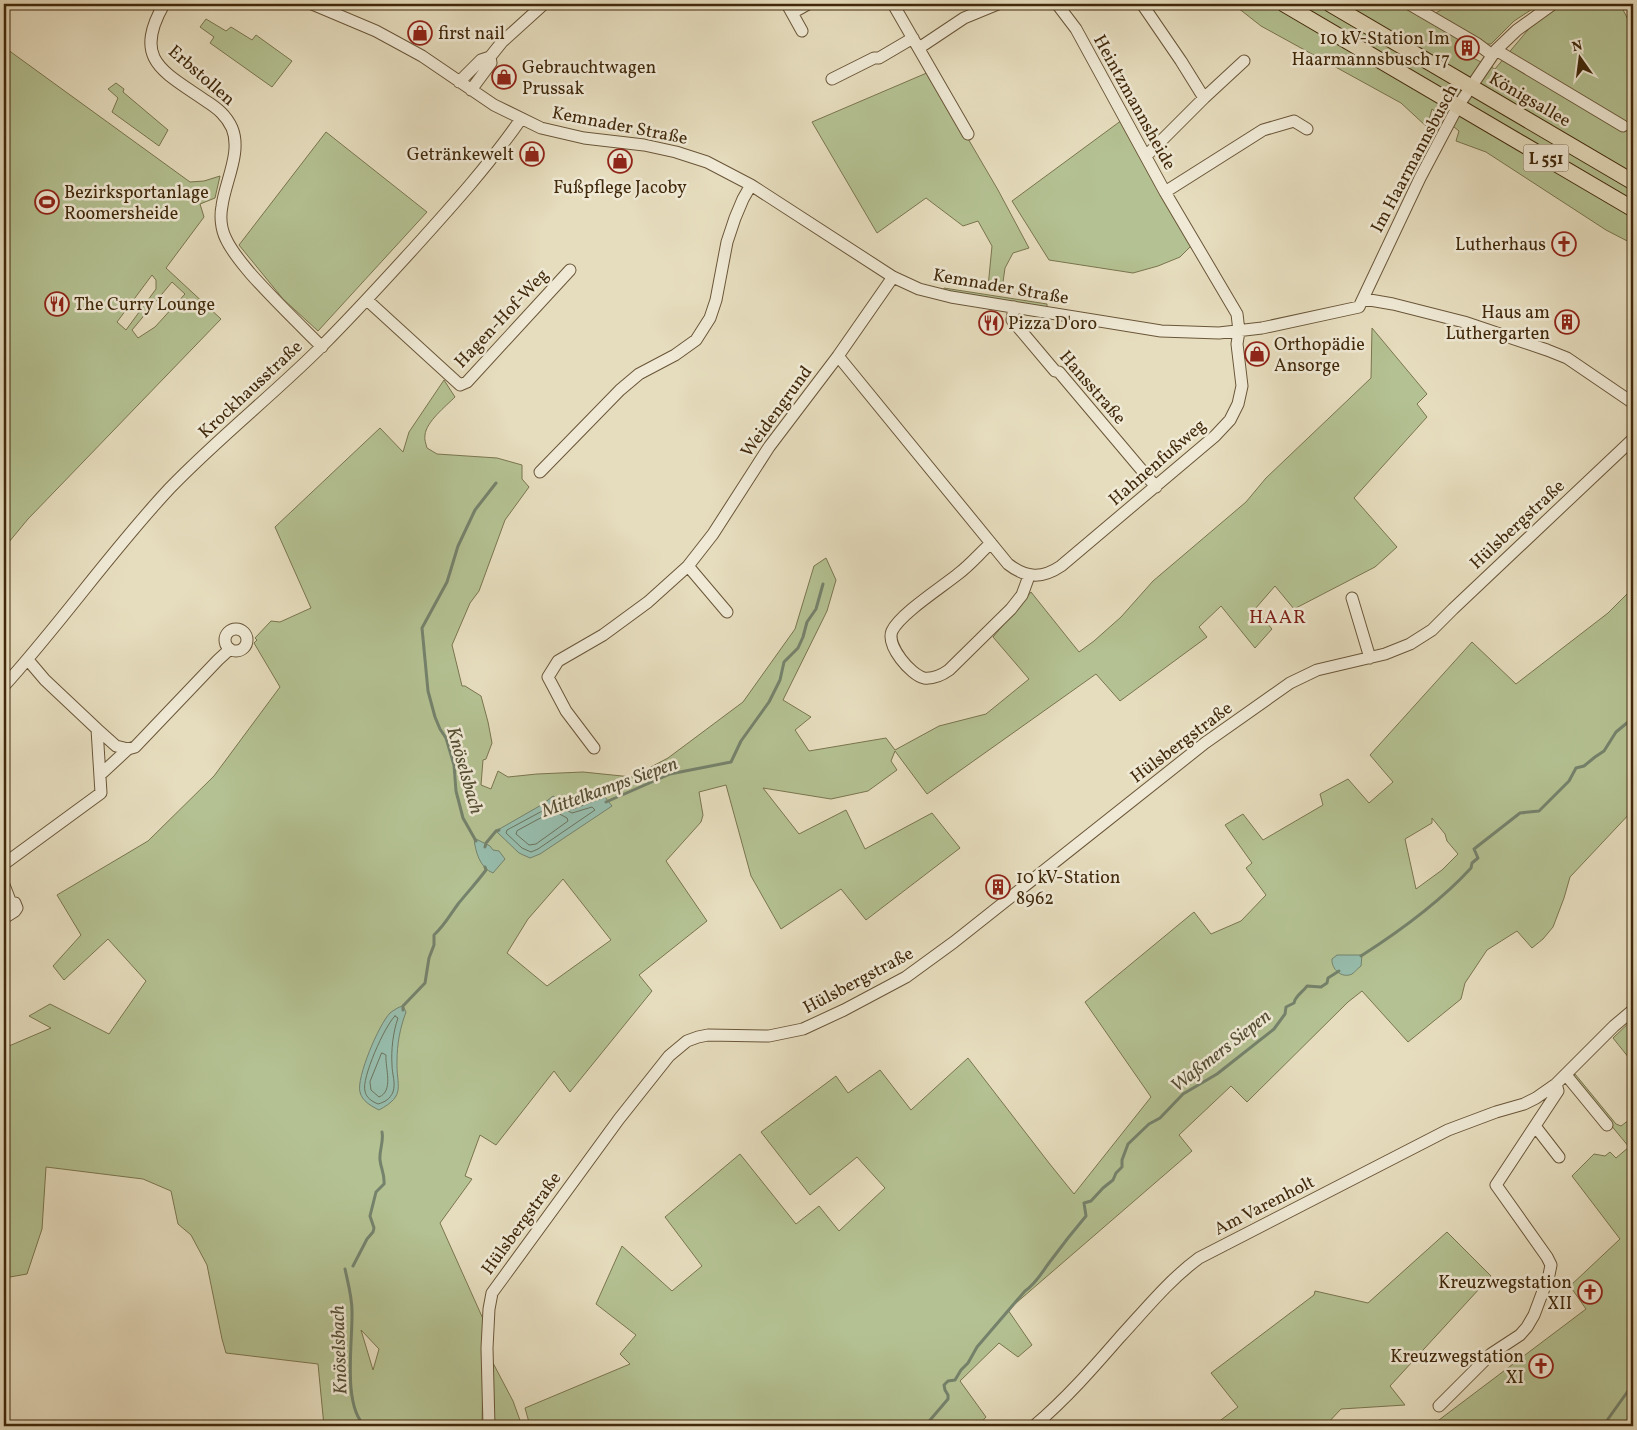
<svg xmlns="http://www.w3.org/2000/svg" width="1637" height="1430" font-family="Vollkorn,serif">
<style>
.green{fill:#b4c192;stroke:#7a754e;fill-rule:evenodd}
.water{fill:#97bdad;stroke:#75826c}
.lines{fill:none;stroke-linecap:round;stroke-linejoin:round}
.shore{stroke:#6c735c;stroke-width:1}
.stream{stroke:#75826c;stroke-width:3}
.minor-casing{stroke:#6a5638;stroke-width:13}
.major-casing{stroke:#41290b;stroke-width:17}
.minor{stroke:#efe9d5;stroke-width:11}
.major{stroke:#e6ddbe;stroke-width:15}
.labels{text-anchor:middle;stroke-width:5;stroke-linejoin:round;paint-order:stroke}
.shield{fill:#efe9d5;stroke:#756348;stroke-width:1}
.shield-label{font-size:16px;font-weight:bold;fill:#41290b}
.poi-label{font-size:18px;fill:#41290b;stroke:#efe9d5;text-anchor:start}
.street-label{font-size:18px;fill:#41290b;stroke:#efe9d5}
.neighbourhood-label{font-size:19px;letter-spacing:1px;fill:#7a1f14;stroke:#efe9d5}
.water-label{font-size:19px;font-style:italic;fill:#564e34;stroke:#efe9d5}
</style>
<rect width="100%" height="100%" fill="#e6ddbe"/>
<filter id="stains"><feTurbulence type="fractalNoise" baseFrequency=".004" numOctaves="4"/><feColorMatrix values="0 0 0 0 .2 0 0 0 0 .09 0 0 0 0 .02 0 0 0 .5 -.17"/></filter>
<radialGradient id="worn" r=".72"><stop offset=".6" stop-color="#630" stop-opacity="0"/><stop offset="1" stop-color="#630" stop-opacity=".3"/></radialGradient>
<path class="green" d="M1233,4H1404L1472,46L1469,56L1495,69L1533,24L1564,4H1628L1621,6L1633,29V244L1606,230L1486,152L1456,141L1459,131L1432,109L1427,127L1401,103L1261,26Z
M1451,4H1540L1514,21L1491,44H1487L1434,14Z
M206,19L226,31L231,27L252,40L256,35L292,61L272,87L210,43L214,37L200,27Z
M4,47L190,182L204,181L220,176L215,198L200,204L204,217L166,268L221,319L28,519L4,548ZM152,275L156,280V289L126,330L117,322ZM172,282L185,294L155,327L138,338L132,330Z
M929,72L998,190L1029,248L1013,253L1005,268L1002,289L988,287L992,246L978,221L963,226L926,198L877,233L812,122Z
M116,83L124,89L123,92L168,130L159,146L112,112L118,98L108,89Z
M1122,120L1191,246L1180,257L1158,266L1133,273L1049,260L1012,201Z
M326,132L427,212L318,331L283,299L239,245Z
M944,288L1047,304V307L972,296L943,290Z
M1372,328L1427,394L1417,404L1427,417L1354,498L1397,547L1375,567L1294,609L1275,586L1255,609L1272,629L1255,648L1221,606L1199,627L1207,637L1120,701L1096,674L927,794L895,751L891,761L897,770L868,791L831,799L763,788L799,834L846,810L865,849L932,813L960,848L866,920L841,889L781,929L751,876L726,785L699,792L703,815L701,822L666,861L707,921L639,975L652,991L570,1092L554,1071L496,1145L480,1135L465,1176L472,1179L440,1223L484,1321L482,1426H324L318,1364L226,1353L222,1339L207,1265L191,1235L178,1224L171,1191L143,1179L46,1167L42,1229L27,1274L4,1278V1038L9,1046L51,1028L29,1016L50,1004L109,1034L146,981L108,939L64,980L53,966L81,935L57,895L148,841L214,776L280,687L254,643L257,640L255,638L271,621L280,622L311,608L275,527L380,428L403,452L409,432L444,380L455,397C446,406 426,422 425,435C424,439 426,444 427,448L437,454L497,458L522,465V479L529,487L505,520L479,591L470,603L452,645L462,686H465L481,696L488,722L492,743L486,759L483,760L481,785L491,789L498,771L508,777L537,774L583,772L632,777L668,758L743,702L795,629L814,566L826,558L836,580L827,611L783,700L811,717L795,730L809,751L886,738L895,750L939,726L986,714L1029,679L993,637L1031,592L1079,652L1094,641L1121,617L1153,581L1246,502L1266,478L1371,378ZM563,879L611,940L547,986L507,953L528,919ZM361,1330L379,1349L373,1370Z
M1633,588V810L1570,877L1564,898L1553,927L1543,939L1532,948L1517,931L1487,950L1465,983L1461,999L1408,1042L1362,991L1348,1002L1247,1102L1231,1086L1179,1135L1192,1151L1008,1310L1032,1345L1018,1357L999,1343L960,1381L986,1417L978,1426H530L525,1408L630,1364L620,1354L636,1335L596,1304L622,1246L672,1291L702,1266L665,1217L740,1154L796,1224L819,1206L839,1231L885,1188L857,1157L810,1195L761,1132L836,1076L848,1093L880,1070L911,1110L968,1058L1049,1163L1074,1194L1151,1097L1085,1002L1194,912L1211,934L1241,921L1266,895L1246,868L1252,863L1225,825L1243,814L1263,840L1323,805L1320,794L1348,779L1369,803L1393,782L1370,755L1472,642L1516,684L1608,613ZM1432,818L1445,834L1447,841L1458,854L1442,870L1416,889L1405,839L1432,823Z
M1633,1019V1063L1613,1038Z
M1575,1074L1616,1124L1621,1126L1633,1117V1426H1431L1586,1309L1570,1286L1620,1239L1572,1176L1594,1154L1605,1156L1610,1152L1616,1158L1629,1147L1572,1078Z
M1447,1232L1491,1276L1390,1386L1405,1405L1341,1409L1325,1426H1213L1238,1407L1211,1373L1314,1295L1315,1291L1368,1303Z
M493,1363L513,1401L522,1426H493Z
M235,1422L236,1426H165L175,1425Z"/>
<path class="water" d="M553,796L573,809L605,797L612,806L540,854L530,858L519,853L496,831L543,804Z
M474,838L490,846L493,850L499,851L505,859L493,873C480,868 475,851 474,838Z
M1337,955H1362L1361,966C1358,968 1355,972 1352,974C1342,979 1331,969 1332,959Z
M403,1006L406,1012C400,1028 397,1044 397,1061C396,1086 407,1095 379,1110C371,1106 362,1101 360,1092C356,1078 379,1024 390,1013C394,1010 398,1007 403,1006Z"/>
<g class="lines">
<path class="shore" d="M553,803L572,813L592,807L595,810L538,849L531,852L522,848L506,833L507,830L546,809Z
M554,811L567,818L568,821L536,844L529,845L516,834L517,831Z
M395,1016L398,1018C393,1032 391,1050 392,1065C392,1074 396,1083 393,1092C390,1099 385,1102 378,1104C373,1102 366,1098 365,1091C361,1079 385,1025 395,1016Z
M382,1053L386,1055C385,1068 394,1091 379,1097L371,1090L370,1082Z"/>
<path class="stream" d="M606,802L670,774L731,762L741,741L769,702L780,680L784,662L798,648L803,637L807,622L816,609L823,584
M476,841L463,818L456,791L454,765L446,738L440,729L435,717L428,691L422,628L447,582L458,546L475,510L496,483
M485,847L486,843L496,831L499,830
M1361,956C1400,931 1439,903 1471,868L1472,863L1478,858L1474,849L1520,813L1539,811L1569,781L1576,768L1584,766L1595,757L1604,751L1616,732L1633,718
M403,1010V1006L425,983L429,958L434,945V935C444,926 450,915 458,904C467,893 477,882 486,870L485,867
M353,1266L367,1239L373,1232L374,1228L370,1216L376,1192L384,1184C385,1175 381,1169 380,1160C379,1150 384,1142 382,1132
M345,1269C348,1283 352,1297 352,1311C353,1340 342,1406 365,1426
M925,1426L948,1399V1395L945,1390L944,1385L948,1381L955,1380L961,1370L968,1363L977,1347L1025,1291C1037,1283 1043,1270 1052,1259C1063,1244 1075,1229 1086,1216L1084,1203L1091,1201L1103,1188L1113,1180L1116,1173L1122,1167V1160L1128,1144L1149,1124L1160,1118L1183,1094L1217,1074L1274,1029L1285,1014L1286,1007L1294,1003C1295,996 1303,992 1307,986L1321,987L1327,983L1328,978L1339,971
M1603,1426L1633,1384"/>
<g class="minor-casing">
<path id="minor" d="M164,4C132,60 163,71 206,101C217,108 226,115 232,128C242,152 225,182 222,206C220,216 221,229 226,239C232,252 241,262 250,273C273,299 297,322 322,347
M312,4L376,31L422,56L494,105L541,128L584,138L644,145L676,152L707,162L751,185L893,277L919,289L951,297L1161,331L1219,333L1262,328L1359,307L1420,178L1458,106L1496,50L1517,30L1553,4
M787,4L802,31
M893,4L968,134
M1142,4L1181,61L1204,98
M1409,4L1476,43L1492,55
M792,13L808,4
M919,48L964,18L998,4
M1496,50L1623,126
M832,79L874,58H879L913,38
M459,82L481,60L490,57L502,42L544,4
M471,90L491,63L490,57
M1146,156L1204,98L1244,61
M1165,192L1263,130L1294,121L1307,129
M1364,299L1393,304L1464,322L1547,350L1567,358L1633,403
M367,300L460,385L467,382L570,270
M1014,307L1012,320L1055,371L1059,372L1156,487
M838,356L1008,564C1026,578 1042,579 1061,566L1215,436L1230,420L1238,404L1242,386L1237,344L1239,331L1237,314L1165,192L1076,29L1057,4
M540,472L620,390L639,374L675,355L696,340L710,318L716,300L727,242L735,218L743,199L751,185
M991,543C980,553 970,565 958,574C942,587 900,614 892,631C886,646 911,675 924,678C934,679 942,675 949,670L1011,609L1022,595L1029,576
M688,566L727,612
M1352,598L1370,658
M225 640a11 11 0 1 1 22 0a11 11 0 1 1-22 0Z
M4,686C62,622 111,551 170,488C218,438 273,395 322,346C354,314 385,280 415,247C452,206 489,165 521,119
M97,729L116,746L128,749
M594,748L566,711L548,677L558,661L603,635L648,602L688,566L713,534L769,447L838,356L893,277
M100,775L128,749L135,747L218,660L230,649
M4,864L101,793L97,729L45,680L28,660
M4,885L11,903H15L17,908L15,911L4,918
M1566,1075L1607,1125
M1535,1126L1559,1157
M1439,1406L1491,1354L1520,1335L1527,1327L1534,1315L1549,1275L1551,1265L1547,1257L1496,1185L1558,1091L1556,1084
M489,1426L487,1348L489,1309L492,1293L619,1119L669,1056L687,1041L698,1037L708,1035L769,1036L803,1029L844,1010L906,977L954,942L1205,743L1290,683L1317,670L1385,654L1410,644L1432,630L1453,609L1633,439
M1034,1426C1066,1399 1093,1368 1120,1337C1145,1310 1169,1280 1199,1258L1448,1130L1496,1112L1524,1104L1536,1098L1556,1084L1614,1026L1633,1010"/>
</g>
<g class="major-casing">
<path id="major" d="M1284,4L1633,209
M1330,4L1633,182"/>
</g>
<use href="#minor" class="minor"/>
<use href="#major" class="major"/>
</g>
<defs>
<g id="shop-ring" transform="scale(1.25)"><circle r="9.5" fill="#efe9d5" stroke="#8f2418" stroke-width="1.5"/><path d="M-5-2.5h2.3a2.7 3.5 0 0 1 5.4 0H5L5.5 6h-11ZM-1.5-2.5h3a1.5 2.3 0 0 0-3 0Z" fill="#8f2418"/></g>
<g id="building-ring" transform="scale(1.25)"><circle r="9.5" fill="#efe9d5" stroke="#8f2418" stroke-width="1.5"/><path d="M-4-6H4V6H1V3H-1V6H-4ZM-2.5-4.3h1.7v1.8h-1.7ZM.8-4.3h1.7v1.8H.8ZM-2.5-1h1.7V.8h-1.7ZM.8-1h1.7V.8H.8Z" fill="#8f2418"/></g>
<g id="stadium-ring" transform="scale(1.25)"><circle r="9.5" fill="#efe9d5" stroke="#8f2418" stroke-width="1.5"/><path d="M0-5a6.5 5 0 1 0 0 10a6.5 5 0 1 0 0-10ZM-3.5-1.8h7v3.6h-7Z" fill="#8f2418"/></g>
<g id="church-ring" transform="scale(1.25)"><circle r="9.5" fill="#efe9d5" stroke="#8f2418" stroke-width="1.5"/><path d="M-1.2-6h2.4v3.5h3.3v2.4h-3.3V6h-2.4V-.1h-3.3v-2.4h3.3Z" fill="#8f2418"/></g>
<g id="restaurant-ring" transform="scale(1.25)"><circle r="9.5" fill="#efe9d5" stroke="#8f2418" stroke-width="1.5"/><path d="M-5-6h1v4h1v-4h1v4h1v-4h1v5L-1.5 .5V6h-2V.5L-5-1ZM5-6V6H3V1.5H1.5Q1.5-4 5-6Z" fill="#8f2418"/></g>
</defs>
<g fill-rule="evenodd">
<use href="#shop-ring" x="420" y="33"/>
<use href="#building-ring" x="1467" y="48"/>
<use href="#shop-ring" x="504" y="77"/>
<use href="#shop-ring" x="532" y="154"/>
<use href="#shop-ring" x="620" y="161"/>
<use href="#stadium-ring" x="47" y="202"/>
<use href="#church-ring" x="1564" y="244"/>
<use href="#restaurant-ring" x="57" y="304"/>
<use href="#building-ring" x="1567" y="322"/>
<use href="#restaurant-ring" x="991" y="323"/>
<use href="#shop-ring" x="1257" y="354"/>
<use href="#building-ring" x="998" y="887"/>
<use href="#church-ring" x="1590" y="1292"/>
<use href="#church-ring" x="1541" y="1366"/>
</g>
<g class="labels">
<rect class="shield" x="1523.5" y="144.5" width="45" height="27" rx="4"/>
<g class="shield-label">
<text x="1546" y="164">L 551</text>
</g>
<g class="poi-label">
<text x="438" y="39">first nail</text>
<text x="1450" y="44" text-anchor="end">10 kV-Station Im<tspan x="1450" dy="21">Haarmannsbusch 17</tspan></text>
<text x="522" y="73">Gebrauchtwagen<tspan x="522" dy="21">Prussak</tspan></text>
<text x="514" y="160" text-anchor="end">Getränkewelt</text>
<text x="620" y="193" text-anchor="middle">Fußpflege Jacoby</text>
<text x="64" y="198">Bezirksportanlage<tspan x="64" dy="21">Roomersheide</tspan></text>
<text x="1546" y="250" text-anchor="end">Lutherhaus</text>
<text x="74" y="310">The Curry Lounge</text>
<text x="1550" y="318" text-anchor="end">Haus am<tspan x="1550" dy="21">Luthergarten</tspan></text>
<text x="1008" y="329">Pizza D'oro</text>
<text x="1274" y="350">Orthopädie<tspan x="1274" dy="21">Ansorge</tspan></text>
<text x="1016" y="883">10 kV-Station<tspan x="1016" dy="21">8962</tspan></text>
<text x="1572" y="1288" text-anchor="end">Kreuzwegstation<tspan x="1572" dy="21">XII</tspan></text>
<text x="1524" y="1362" text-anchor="end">Kreuzwegstation<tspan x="1524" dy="21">XI</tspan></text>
</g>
<g class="street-label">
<text transform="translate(202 75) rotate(41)" y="6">Erbstollen</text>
<text transform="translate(1530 99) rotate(30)" y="6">Königsallee</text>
<text transform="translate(1135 102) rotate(61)" y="6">Heintzmannsheide</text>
<text transform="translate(620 125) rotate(11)" y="6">Kemnader Straße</text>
<text transform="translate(1414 158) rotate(-62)" y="6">Im Haarmannsbusch</text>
<text transform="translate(1001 286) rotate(10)" y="6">Kemnader Straße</text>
<text transform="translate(501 318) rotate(-47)" y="6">Hagen-Hof-Weg</text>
<text transform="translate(1093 387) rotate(49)" y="6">Hansstraße</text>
<text transform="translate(250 389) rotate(-43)" y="6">Krockhausstraße</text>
<text transform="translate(776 411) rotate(-54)" y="6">Weidengrund</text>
<text transform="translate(1157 462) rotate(-41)" y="6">Hahnenfußweg</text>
<text transform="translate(1517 524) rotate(-43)" y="6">Hülsbergstraße</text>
<text transform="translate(1181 742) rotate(-37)" y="6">Hülsbergstraße</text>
<text transform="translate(858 980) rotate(-28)" y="6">Hülsbergstraße</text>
<text transform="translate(1264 1205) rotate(-27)" y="6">Am Varenholt</text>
<text transform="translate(521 1223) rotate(-54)" y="6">Hülsbergstraße</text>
</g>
<g class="neighbourhood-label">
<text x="1278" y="623">HAAR</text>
</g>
<g class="water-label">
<text transform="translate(466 770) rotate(74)" y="7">Knöselsbach</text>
<text transform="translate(609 786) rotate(-20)" y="7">Mittelkamps Siepen</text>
<text transform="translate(1220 1050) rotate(-38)" y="7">Waßmers Siepen</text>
<text transform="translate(338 1350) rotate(-92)" y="7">Knöselsbach</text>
</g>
</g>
<rect width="1637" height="1430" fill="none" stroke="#e6ddbe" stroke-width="20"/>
<rect x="5" y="5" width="1627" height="1420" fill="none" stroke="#41290b" stroke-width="2.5"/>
<rect x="10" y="10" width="1617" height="1410" fill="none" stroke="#41290b"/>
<g transform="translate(1580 58) rotate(346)" stroke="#efe9d5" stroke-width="4" paint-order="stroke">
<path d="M0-4L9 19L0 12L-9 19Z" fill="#41290b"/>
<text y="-8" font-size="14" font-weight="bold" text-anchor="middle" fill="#41290b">N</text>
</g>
<rect width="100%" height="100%" filter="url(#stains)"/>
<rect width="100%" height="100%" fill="url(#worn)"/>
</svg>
